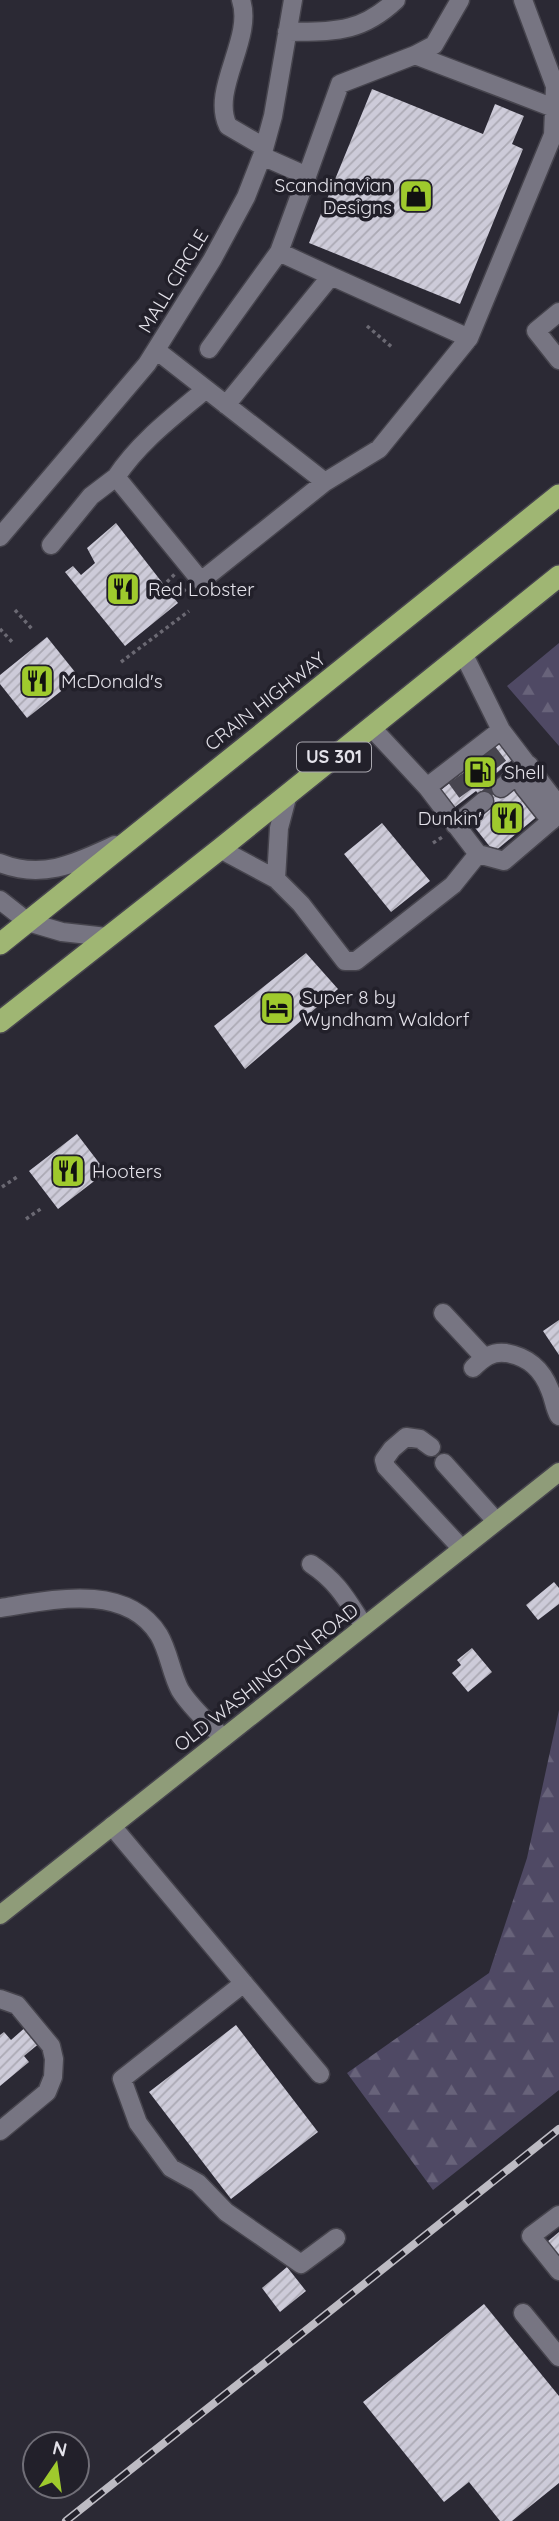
<svg xmlns="http://www.w3.org/2000/svg" width="559" height="2521" font-family="Quicksand,sans-serif">
<style>
.forest{fill:url(#forest-firs)}
.building{fill:url(#building-hatch)}
.lines{fill:none;stroke-linecap:round;stroke-linejoin:round}
.minor-tunnel{stroke:#47454f;stroke-width:18;stroke-dasharray:18 9;stroke-linecap:butt}
.minor-casing{stroke:#46444d;stroke-width:21}
.major-casing{stroke:#46444d;stroke-width:21}
.highway-casing{stroke:#46444d;stroke-width:24}
.path{stroke:#6b6973;stroke-width:3.5;stroke-dasharray:3.5 3.5;stroke-linecap:butt}
.minor{stroke:#777582;stroke-width:18}
.major{stroke:#8f9c79;stroke-width:18}
.highway{stroke:#9fb673;stroke-width:21}
.rail-casing{stroke:#bdbbc3;stroke-width:8}
.rail{stroke:#22202a;stroke-width:5;stroke-dasharray:16;stroke-linecap:butt}
.labels{text-anchor:middle;stroke-width:7;stroke-linejoin:round;paint-order:stroke}
.shield{fill:#22202a;stroke:#aaa8b0;stroke-width:2}
.shield-label{font-size:18px;font-weight:bold;fill:#e4e2ea}
.poi-label{font-size:19px;fill:#e4e2ea;stroke:#22202a;text-anchor:start}
.street-label{font-size:19px;fill:#e4e2ea;stroke:#22202a}
</style>
<defs>
<pattern id="forest-firs" width="22" height="20" patternUnits="userSpaceOnUse" patternTransform="scale(1.75)"><rect width="22" height="20" fill="#4f4964"/><path d="M5 1l3.5 6h-7zM16 11l3.5 6h-7z" fill="#68637a"/></pattern>
<pattern id="building-hatch" width="6" height="6" patternUnits="userSpaceOnUse" patternTransform="scale(1.75)"><rect width="6" height="6" fill="#cdcbd9"/><path d="M-1 1l2-2M0 6l6-6M5 7l2-2" fill="none" stroke="#aba9b4"/></pattern>
</defs>
<rect width="100%" height="100%" fill="#2b2934"/>
<path class="forest" d="M559,643V746L507,686Z
M559,1710V2090L433,2190L347,2073L489,1973L527,1858Z"/>
<path class="building" d="M372,89L483,134L495,104L524,116L512,144L523,149L460,304L309,243Z
M116,523L178,603L125,646L65,572L73,566L81,575L95,563L87,548Z
M47,637L79,677L27,718L0,684V675Z
M505,739L518,755L493,776L504,792L515,783L539,815L494,852L469,820L488,805L476,791L455,807L441,790Z
M382,823L430,881L391,912L344,854Z
M306,953L338,989L245,1069L214,1026Z
M77,1134L106,1172L58,1209L29,1171Z
M559,1320V1355L543,1331Z
M554,1582L559,1588V1604L538,1620L526,1605Z
M472,1648L492,1672L468,1692L452,1673L461,1665L457,1660Z
M28,2025L41,2042L24,2056L29,2062L0,2086V2035L4,2032L11,2040Z
M236,2025L318,2132L231,2199L149,2092Z
M559,2232V2257L547,2242Z
M287,2267L306,2291L280,2312L262,2288Z
M484,2304L559,2396V2483L512,2521H500L469,2482L444,2502L363,2402Z"/>
<g class="lines">
<path class="minor-tunnel" d="M488,752L501,769
M474,763L495,793
M456,778L469,796"/>
<g class="minor-casing">
<path id="minor" d="M241,0C254,39 210,89 228,126L264,147
M287,32C333,31 360,34 396,0
M415,55L554,108
M262,156L307,176L340,84L415,55L434,45L460,0
M279,252L331,276
M559,312L536,331L559,360
M209,349L279,252L307,176
M156,350L325,482
M206,389C174,416 140,441 116,477L201,581L325,482L379,449L469,338L553,135L555,86L523,0
M226,405L331,276L469,338
M0,537L147,364L212,260L246,197L262,156L273,116L293,0
M51,545L91,496L116,477
M371,727L427,787L501,730L463,653
M501,730L559,806
M531,769L524,787L551,821
M501,788L529,765
M455,825L484,801
M220,849L276,879L301,904L345,961H356L453,885L478,854L427,787
M478,854L504,861L559,814
M0,863C43,880 76,863 115,845
M276,879L279,828L288,794
M0,900L28,922L62,932L107,937
M443,1313L484,1357
M473,1368C483,1358 492,1351 506,1353C529,1357 542,1369 550,1390C554,1399 554,1407 559,1416
M431,1447L420,1439L406,1437L392,1449L384,1460L386,1467L462,1549
M444,1463L496,1521
M311,1564C338,1582 347,1600 364,1626
M0,1608C51,1600 126,1582 159,1635C169,1652 171,1673 180,1690C191,1708 209,1723 223,1738
M112,1826L320,2074
M244,1983L122,2079L138,2123L171,2168L198,2183L226,2212L301,2264L336,2238
M0,1999L17,2005L51,2046L54,2059L53,2077L47,2092L0,2131
M559,2215L531,2236L559,2271
M523,2313L559,2357"/>
</g>
<g class="major-casing">
<path id="major" d="M0,1915L559,1472"/>
</g>
<g class="highway-casing">
<path id="highway" d="M0,944L559,495
M0,1022L220,849L559,576"/>
</g>
<path class="path" d="M367,326L393,348
M167,582L175,574
M178,596L187,588
M15,610L32,629
M0,629L14,644
M121,662L189,611
M433,843L444,836
M2,1187L17,1177
M26,1219L42,1208"/>
<use href="#minor" class="minor"/>
<use href="#major" class="major"/>
<use href="#highway" class="highway"/>
<g class="rail-casing">
<path id="rail" d="M66,2521L559,2129"/>
</g>
<use href="#rail" class="rail"/>
</g>
<defs>
<g id="shop-square" transform="scale(1.75)"><rect x="-9" y="-9" width="18" height="18" rx="4" fill="#9fca2d" stroke="#22202a"/><path d="M-5-2.5h2.3a2.7 3.5 0 0 1 5.4 0H5L5.5 6h-11ZM-1.5-2.5h3a1.5 2.3 0 0 0-3 0Z" fill="#111"/></g>
<g id="restaurant-square" transform="scale(1.75)"><rect x="-9" y="-9" width="18" height="18" rx="4" fill="#9fca2d" stroke="#22202a"/><path d="M-5-6h1v4h1v-4h1v4h1v-4h1v5L-1.5 .5V6h-2V.5L-5-1ZM5-6V6H3V1.5H1.5Q1.5-4 5-6Z" fill="#111"/></g>
<g id="fuel-square" transform="scale(1.75)"><rect x="-9" y="-9" width="18" height="18" rx="4" fill="#9fca2d" stroke="#22202a"/><path d="M-5.5-6h7V0h2V4h1.3V-2.5L3-4.5l.8-.8L6-3V5H2.5V1h-1V6h-7ZM-4.2-4.7v3.2H.2V-4.7Z" fill="#111"/></g>
<g id="hotel-square" transform="scale(1.75)"><rect x="-9" y="-9" width="18" height="18" rx="4" fill="#9fca2d" stroke="#22202a"/><path d="M-6-4.5h1.5V1H6V5H4.5V3h-9V5H-6ZM-4 0a1.8 1.8 0 1 1 3.6 0ZM.5 0V-2.5h3Q6-2.5 6 0Z" fill="#111"/></g>
</defs>
<g fill-rule="evenodd">
<use href="#shop-square" x="416" y="196"/>
<use href="#restaurant-square" x="123" y="589"/>
<use href="#restaurant-square" x="37" y="681"/>
<use href="#fuel-square" x="480" y="772"/>
<use href="#restaurant-square" x="507" y="818"/>
<use href="#hotel-square" x="277" y="1008"/>
<use href="#restaurant-square" x="68" y="1171"/>
</g>
<g class="labels">
<rect class="shield" x="297" y="742.5" width="74" height="29" rx="5"/>
<g class="shield-label">
<text x="334" y="763">US 301</text>
</g>
<g class="poi-label">
<text x="392" y="192" text-anchor="end">Scandinavian<tspan x="392" dy="22">Designs</tspan></text>
<text x="148" y="596">Red Lobster</text>
<text x="61" y="688">McDonald's</text>
<text x="504" y="779">Shell</text>
<text x="482" y="825" text-anchor="end">Dunkin'</text>
<text x="302" y="1004">Super 8 by<tspan x="302" dy="22">Wyndham Waldorf</tspan></text>
<text x="92" y="1178">Hooters</text>
</g>
<g class="street-label">
<text transform="translate(173 281) rotate(-59)" y="7">MALL CIRCLE</text>
<text transform="translate(265 701) rotate(-38)" y="7">CRAIN HIGHWAY</text>
<text transform="translate(266 1677) rotate(-38)" y="7">OLD WASHINGTON ROAD</text>
</g>
</g>
<g transform="translate(56 2465) rotate(13)"><circle r="33" fill="#22202a" stroke="#706e77" stroke-width="2"/>
<path d="M0-5L12 26L0 18L-12 26Z" fill="#9fca2d"/>
<text y="-10" font-size="19" font-weight="bold" text-anchor="middle" fill="#e4e2ea">N</text>
</g>
</svg>
